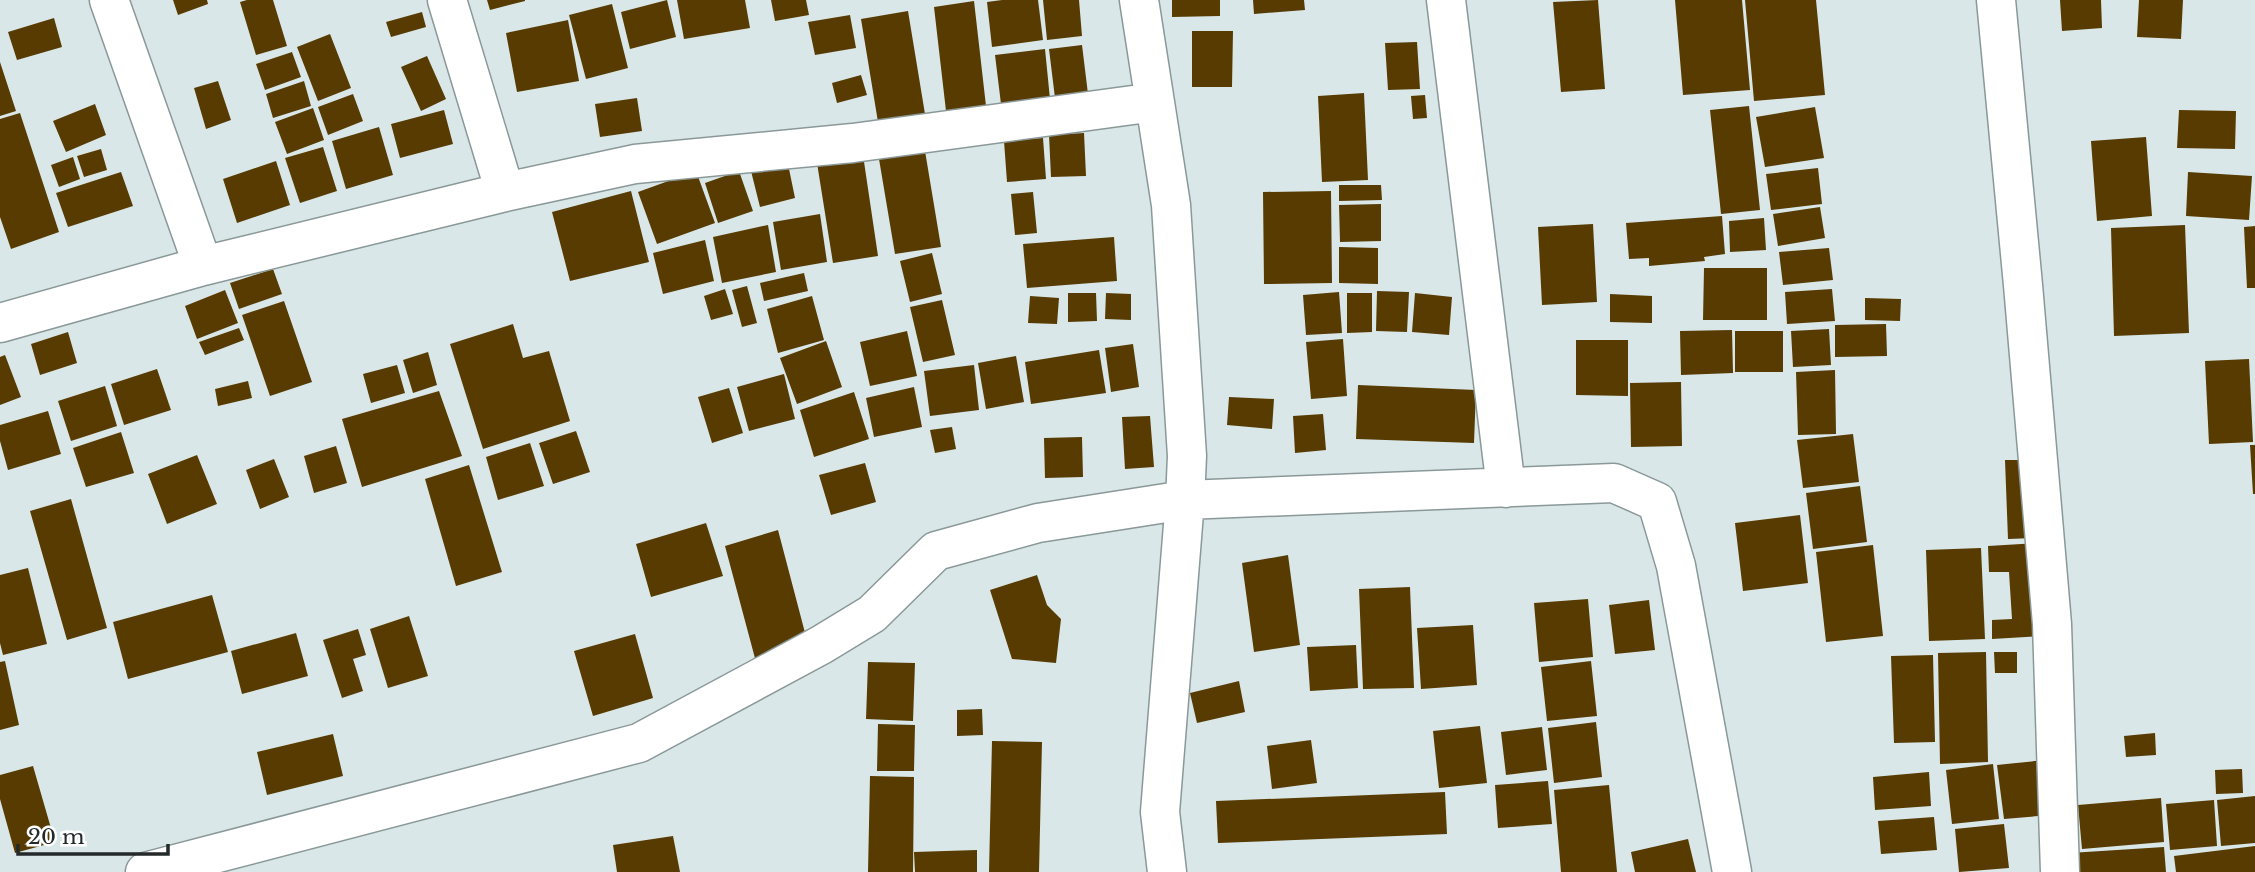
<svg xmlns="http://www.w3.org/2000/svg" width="2255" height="872" font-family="'Libre Baskerville',serif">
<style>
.building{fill:#573b00}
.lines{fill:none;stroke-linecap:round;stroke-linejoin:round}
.minor-casing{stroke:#8b9898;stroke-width:41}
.minor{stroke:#fff;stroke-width:38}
</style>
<rect width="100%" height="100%" fill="#d9e7e8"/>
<path class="building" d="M173,0H207L208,4L178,15Z
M247,0H273L287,46L256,55L240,2Z
M487,0H525V1L490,10Z
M667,0L676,37L630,49L621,12Z
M677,0H745L750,28L684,39Z
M771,0H806L809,15L775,21Z
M1002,0H1038L1043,40L992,47L987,2Z
M1043,0H1079L1082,36L1047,40Z
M1172,0H1220V16L1172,17Z
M1253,0H1304L1305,10L1254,14Z
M1598,0L1605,89L1561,92L1553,2Z
M1675,0H1742L1750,90L1683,95Z
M1745,0H1816L1825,95L1754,101Z
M2060,0H2101L2102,28L2062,31Z
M2139,0H2183L2181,39L2137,37Z
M974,1L986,106L946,111L934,7Z
M612,4L628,68L586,79L569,15Z
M908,11L925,114L878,122L861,19Z
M422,12L426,27L391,37L386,22Z
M850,15L856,48L815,55L808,22Z
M54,18L62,47L17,60L8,32Z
M568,20L579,81L517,92L506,33Z
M1192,31H1233L1232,87H1192Z
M330,34L351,88L318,101L297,47Z
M1417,42L1420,89L1388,90L1385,43Z
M1082,45L1088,94L1055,98L1049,49Z
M1045,49L1050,99L1001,104L995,55Z
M292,52L301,77L265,90L256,64Z
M427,56L446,99L421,111L401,67Z
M0,62L16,111L0,116Z
M861,75L867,95L837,103L832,83Z
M218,81L231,120L206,129L194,88Z
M304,81L311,106L273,118L266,94Z
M1364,93L1368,180L1322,182L1318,96Z
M353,94L363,121L328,135L318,107Z
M1425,95L1427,118L1413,119L1411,96Z
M637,98L642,131L600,137L595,104Z
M95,104L106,135L66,152L53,121Z
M1749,106L1760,210L1721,214L1710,110Z
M1815,107L1824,158L1765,167L1756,117Z
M313,108L324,140L287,154L275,122Z
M444,110L453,144L400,158L391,124Z
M2179,110L2236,111L2235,149L2177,148Z
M20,113L59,232L11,249L0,217V119Z
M379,127L393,175L346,189L332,141Z
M1084,133L1086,176L1051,177L1049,135Z
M2146,137L2152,216L2097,221L2091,141Z
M1043,138L1046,179L1007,182L1004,141Z
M323,147L337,191L300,203L285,158Z
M101,149L107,170L84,177L77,156Z
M925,151L941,247L895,254L879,159Z
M863,155L878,256L833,263L817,163Z
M73,157L80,179L59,187L51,165Z
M276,161L290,205L237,223L223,179Z
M788,164L795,198L760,207L751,171Z
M1818,168L1822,204L1771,210L1766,174Z
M696,171L715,223L657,244L638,192Z
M739,171L753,211L718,223L705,183Z
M121,172L133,206L68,227L56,193Z
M2188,172L2252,176L2249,220L2186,216Z
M1339,185H1381L1382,200L1339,201Z
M631,191L649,262L570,281L552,212Z
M1331,191L1332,283L1264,284L1263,192Z
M1033,192L1037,233L1015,235L1011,194Z
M1381,204V241L1340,242L1339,205Z
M1820,207L1825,238L1778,246L1773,214Z
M820,214L827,262L781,270L773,222Z
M1722,216L1725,254L1704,257L1705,261L1649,266V258L1629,259L1626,223Z
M1764,218L1766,250L1730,252L1729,221Z
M1593,224L1597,302L1542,305L1538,227Z
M768,225L776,272L722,283L713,237Z
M2185,225L2189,333L2114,336L2111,228Z
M2255,226V288H2247L2244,227Z
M1114,237L1117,281L1027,288L1023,244Z
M705,240L714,281L663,294L653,253Z
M1339,247L1378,248V284L1339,283Z
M1829,248L1833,280L1783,285L1779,252Z
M932,253L942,294L910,302L900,261Z
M1704,268H1767V320H1703Z
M273,269L282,294L239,309L230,283Z
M804,273L808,291L764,301L760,283Z
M747,286L757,323L742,327L732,290Z
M725,289L733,314L711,320L704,296Z
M1832,289L1835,321L1787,324L1785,292Z
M225,290L238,323L197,339L185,306Z
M1377,291L1409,292L1407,332L1376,331Z
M1339,292L1342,333L1306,335L1303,295Z
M1068,293H1096L1097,321L1068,322Z
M1106,293L1131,294V320L1105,319Z
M1347,293H1372V332L1347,333Z
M1415,293L1452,297L1449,335L1412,332Z
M1610,294L1652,296V323L1610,322Z
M812,296L824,340L778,353L767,309Z
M1030,296L1059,298L1057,324L1028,323Z
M1865,298L1901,299L1900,321L1865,320Z
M942,300L955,355L923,362L910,307Z
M284,301L312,382L270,396L242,315Z
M513,324L523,358L549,351L570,421L483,449L450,344Z
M1886,324L1887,356L1835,357V325Z
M239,328L244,340L205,355L199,342Z
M1829,329L1831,365L1793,367L1791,331Z
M1732,330L1733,373L1681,375L1680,331Z
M907,331L917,376L870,386L860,342Z
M1735,331H1783V372H1735Z
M68,332L77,363L40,375L31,344Z
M1343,339L1347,396L1311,399L1306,342Z
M1576,340H1628V396L1576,395Z
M826,341L842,387L797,404L780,358Z
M1133,344L1139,387L1111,392L1105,348Z
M1099,350L1106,393L1031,404L1025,362Z
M428,352L437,385L413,393L403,360Z
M5,355L21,397L0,405V357Z
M1016,356L1024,402L986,409L978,363Z
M2249,359L2253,442L2209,444L2205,361Z
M397,365L405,393L371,403L363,374Z
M974,365L979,410L930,416L924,371Z
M157,369L171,410L124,425L111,384Z
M1835,370L1836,434L1798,435L1796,372Z
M784,374L795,419L749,431L737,387Z
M248,381L252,398L218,406L215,389Z
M1681,382L1682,446L1631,447L1630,383Z
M1358,385L1476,390L1474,443L1356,439Z
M105,386L117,426L71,441L58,401Z
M914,387L922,427L874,437L866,398Z
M729,388L743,433L712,443L698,397Z
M439,391L462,456L362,487L342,419Z
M854,392L869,439L814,457L800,410Z
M1229,397L1274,399L1272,429L1227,425Z
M48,411L61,454L8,470L0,441V425Z
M1323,414L1326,450L1295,453L1293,416Z
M1150,416L1154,467L1125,469L1122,417Z
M952,427L956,449L935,453L930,430Z
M576,431L590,472L553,484L539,443Z
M121,432L134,473L86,487L73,448Z
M1853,434L1859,482L1803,488L1797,440Z
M1082,437L1083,477L1045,478L1044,438Z
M530,443L544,486L498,500L486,457Z
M2250,445H2255V494H2253Z
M336,446L347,483L314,493L304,456Z
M197,455L217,504L167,524L148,474Z
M274,459L289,497L260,509L246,470Z
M2005,460H2034L2037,538L2008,539Z
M865,463L876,502L831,515L819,475Z
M469,465L502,572L456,586L425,479Z
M1860,486L1867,542L1813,549L1806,493Z
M71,499L107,628L67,640L30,511Z
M1800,515L1808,583L1743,591L1735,523Z
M706,523L723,576L651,597L636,544Z
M778,530L809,648L756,662L725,546Z
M2040,543L2045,636L1992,639V620L2012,619L2009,572H1989L1988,546Z
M1873,545L1883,636L1826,642L1816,552Z
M1981,548L1985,639L1929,641L1926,550Z
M1288,555L1300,645L1254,652L1242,563Z
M28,568L47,644L3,655L0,643V575Z
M1037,575L1047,605L1061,619L1056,663L1012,659L990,590Z
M1410,587L1414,688L1363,689L1359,589Z
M212,595L228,652L128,679L113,622Z
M1588,599L1593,657L1539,662L1534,603Z
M1649,600L1655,650L1615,654L1609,605Z
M409,616L428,676L388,688L370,629Z
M1473,625L1477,685L1421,689L1417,628Z
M358,629L366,655L353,659L363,691L342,698L323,640Z
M296,633L308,676L242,694L231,651Z
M635,634L653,698L593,716L574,651Z
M1356,645L1358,688L1310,691L1307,647Z
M1986,652L1988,762L1940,764L1938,653Z
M1994,652H2017V673H1995Z
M1933,655L1935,742L1894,743L1891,656Z
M5,661L19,725L0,730V662Z
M1591,661L1597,716L1547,721L1541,667Z
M868,662L915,663L913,721L866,719Z
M1239,681L1245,712L1197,723L1190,693Z
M982,709L983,735L957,736V710Z
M1596,722L1602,777L1554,783L1548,728Z
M878,724L915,725L914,771H877Z
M1480,726L1487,783L1439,788L1433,731Z
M1542,727L1547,770L1506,775L1501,732Z
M2155,733L2156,755L2126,757L2124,736Z
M333,734L343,776L267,795L257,752Z
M1311,740L1317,783L1272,789L1267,746Z
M992,741L1042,742L1039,872H989Z
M2045,760L2050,815L2004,819L1997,765Z
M1993,764L1999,819L1952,824L1946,770Z
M33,766L55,842L15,853L0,799V775Z
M2242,769L2243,793L2216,794L2215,770Z
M1929,772L1931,806L1875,810L1873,777Z
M870,776L914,777L913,872H868Z
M1548,781L1552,824L1498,828L1495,785Z
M1609,785L1617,872H1561L1554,790Z
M1445,792L1447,834L1218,843L1216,801Z
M2255,796V843L2221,846L2217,800Z
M2161,798L2164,842L2082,849L2078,805Z
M2214,800L2217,846L2170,850L2166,804Z
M1934,817L1937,850L1881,854L1878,821Z
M2004,824L2009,868L1959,872L1955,829Z
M673,836L680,872H617L613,845Z
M1688,839L1696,872H1635L1631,852Z
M2255,846V872H2176L2174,856Z
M2164,847L2166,872H2071L2070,853Z
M977,850V872H915L914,852Z"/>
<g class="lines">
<g class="minor-casing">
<path id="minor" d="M109,0L203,266
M447,0L505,192
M1139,0L1171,205L1187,456L1185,500L1160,812L1167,872
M1446,0L1506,488
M1996,0L2023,285L2052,624L2060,872
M0,323L203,266L505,192L635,164L853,143L1155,102
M145,872L639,743L821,645L872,614L936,551L1038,523L1185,500L1614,483L1657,502L1676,566L1732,872"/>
</g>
<use href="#minor" class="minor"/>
</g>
<path d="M18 844v10h150v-10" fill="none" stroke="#242929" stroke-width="3.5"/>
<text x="28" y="844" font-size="21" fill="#242929" stroke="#ffffff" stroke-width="5" paint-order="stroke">20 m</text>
</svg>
